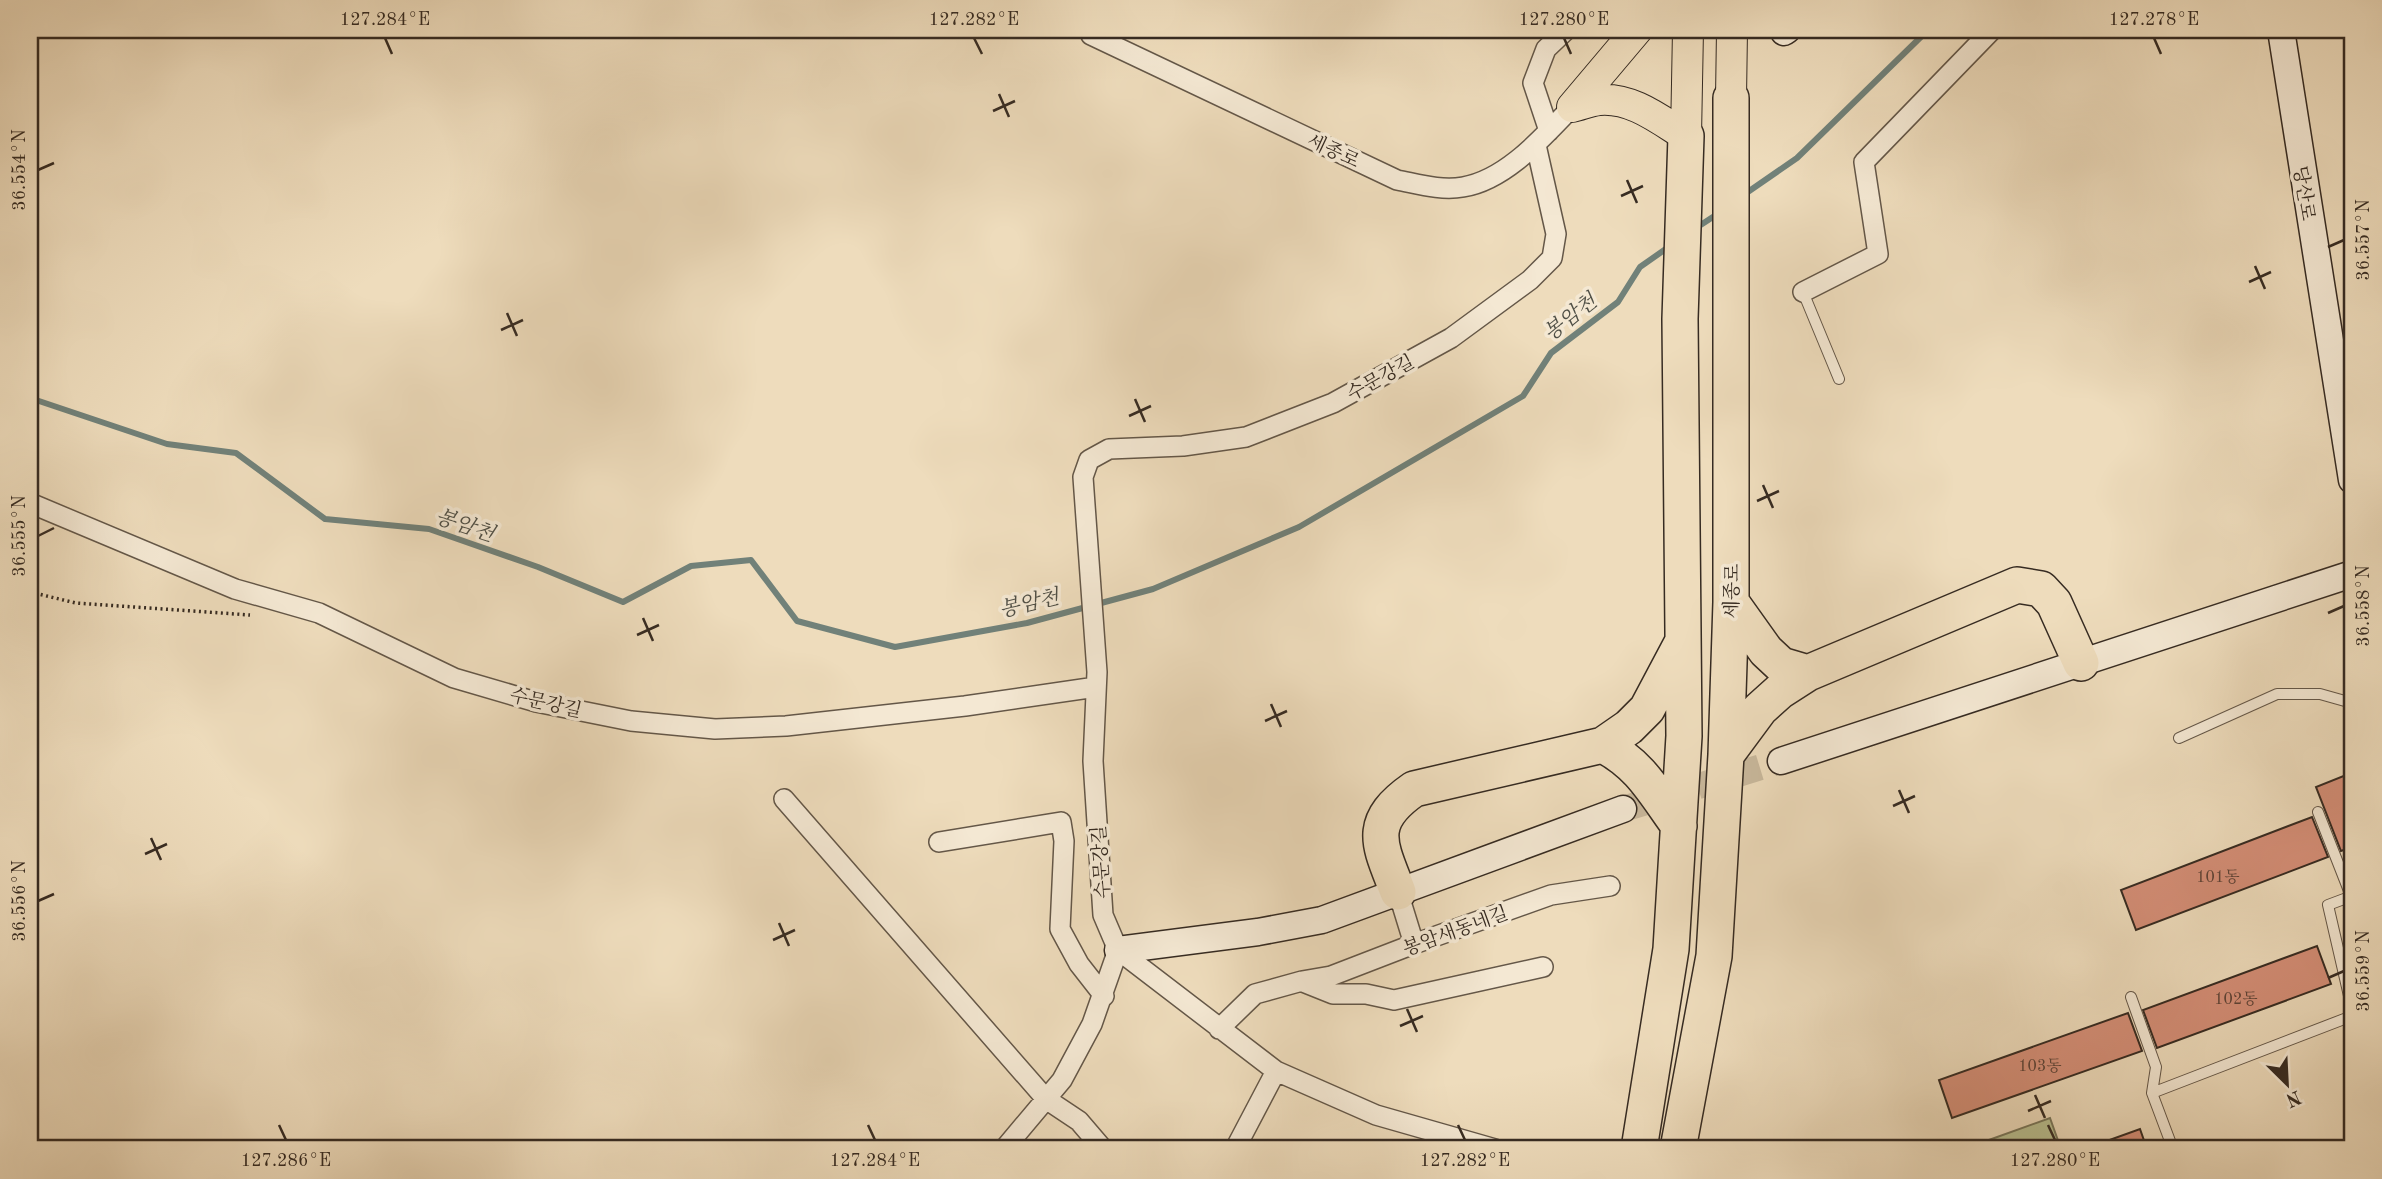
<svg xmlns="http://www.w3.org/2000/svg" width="2382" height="1179" font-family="'Old Standard TT','Noto Serif KR',serif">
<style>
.green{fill:#b9c091;stroke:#78765a;stroke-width:2}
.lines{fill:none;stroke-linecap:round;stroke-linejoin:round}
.stream{stroke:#718179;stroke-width:6}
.building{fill:#d58f78;stroke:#362b22;stroke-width:2}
.secondary-tunnel{stroke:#c9b99d;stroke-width:26;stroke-dasharray:26 13;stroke-linecap:butt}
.lane-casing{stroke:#645748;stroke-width:12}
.street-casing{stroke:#645748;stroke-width:22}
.secondary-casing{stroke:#362b22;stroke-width:29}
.primary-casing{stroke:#362b22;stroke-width:32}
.highway-casing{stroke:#362b22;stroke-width:38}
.path{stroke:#362b22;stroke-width:3.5;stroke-dasharray:2 3.5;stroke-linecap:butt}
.lane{stroke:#f4e8d3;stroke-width:10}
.street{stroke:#f4e8d3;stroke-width:19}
.secondary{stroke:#f4e8d3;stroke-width:26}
.primary{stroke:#eedcbc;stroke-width:30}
.highway{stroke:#eedcbc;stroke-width:35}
.ticks{fill:none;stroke:#362b22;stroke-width:2.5}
.labels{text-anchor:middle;stroke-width:7;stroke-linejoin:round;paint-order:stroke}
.number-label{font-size:16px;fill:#5e4438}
.street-label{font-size:19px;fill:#362b22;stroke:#f4e8d3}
.water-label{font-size:21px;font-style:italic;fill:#4f4f46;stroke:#f4e8d3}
.neatline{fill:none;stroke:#362b22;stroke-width:2.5}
.ticks-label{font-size:18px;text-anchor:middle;fill:#362b22}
</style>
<rect width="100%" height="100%" fill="#eedcbc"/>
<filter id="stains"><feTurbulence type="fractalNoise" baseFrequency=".00286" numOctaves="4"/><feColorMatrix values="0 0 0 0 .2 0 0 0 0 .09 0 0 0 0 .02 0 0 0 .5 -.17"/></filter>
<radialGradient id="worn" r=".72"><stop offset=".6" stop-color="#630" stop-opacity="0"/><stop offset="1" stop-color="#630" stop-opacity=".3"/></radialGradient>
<path class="green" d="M2050,1118L2061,1149H1976L1975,1145Z"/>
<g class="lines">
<path class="stream" d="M1742,196L1797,158L1928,30
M1696,228L1719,213
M30,398L167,444L236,453L325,519L429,529L538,567L623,602L691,566L751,560L797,621L895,647L1027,623L1153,589L1299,527L1523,396L1551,353L1618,302L1640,267L1670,246"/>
</g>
<path class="building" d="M2346,775L2352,790V847L2341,851L2316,787Z
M2312,817L2328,857L2136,930L2121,890Z
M2317,946L2331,984L2157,1048L2143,1010Z
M2128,1013L2142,1051L1952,1118L1939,1080Z
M2140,1129L2147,1149H2090V1147Z"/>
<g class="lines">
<path class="secondary-tunnel" d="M1623,809L1781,761"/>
<g class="lane-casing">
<path id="lane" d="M1803,292L1839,379
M2179,738L2277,694H2320L2352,703
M2318,812L2351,896
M2352,896L2328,905L2352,1009
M2131,997L2156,1067L2152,1093
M2173,1149L2152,1093L2352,1016"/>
</g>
<g class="street-casing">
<path id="street" d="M1090,30L1091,35L1397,180C1418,184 1441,191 1463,187C1506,180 1543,137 1572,107
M1549,131L1533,83L1546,49L1566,30
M1803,292L1878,254L1864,162L1992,30
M30,503L235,589L319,613L454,678L536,702L631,721L715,729L786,726L965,706L1096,687
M784,799L1046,1099L1079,1121L1103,1149
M939,842L1061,822L1064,841L1060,929L1079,964L1104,996
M1398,892L1414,944
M1118,950L1103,915L1093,761L1097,672L1083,477L1089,460L1109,449L1183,446L1246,437L1333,403L1451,338L1530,280L1552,258L1556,234L1536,145
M1303,982L1333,994H1366L1394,1000L1543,967
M1219,1029L1255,994L1302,981L1331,976L1414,944L1551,895L1610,886
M1004,1149L1062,1080L1092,1024L1118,950L1276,1071L1376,1115L1495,1149
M1235,1149L1276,1071"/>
</g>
<g class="secondary-casing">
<path id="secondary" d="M2281,30L2352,480
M1784,32L1787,30
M1781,761L2352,574
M1118,950L1258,932L1322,920L1623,809"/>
</g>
<g class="primary-casing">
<path id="primary" d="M1637,30L1572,107C1581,105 1590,101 1599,100C1632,97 1660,120 1686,136
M1731,98L1732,30
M1686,136L1688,30"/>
</g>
<g class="highway-casing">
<path id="highway" d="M1808,673L2017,585L2041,589L2054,603L2081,663
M1726,755L1760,709L1780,691L1808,673L1781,665L1766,651L1731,602
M1679,826C1654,792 1641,765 1603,745L1629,727L1647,709L1682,643
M1398,892C1380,845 1365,823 1414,789L1603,745
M1639,1149L1671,949L1684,736L1680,319L1686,136
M1678,1149L1714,956L1726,755L1731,602V98"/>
</g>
<path class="path" d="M30,592L76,603L250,615"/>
<use href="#lane" class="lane"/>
<use href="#street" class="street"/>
<use href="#secondary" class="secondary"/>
<use href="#primary" class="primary"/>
<use href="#highway" class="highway"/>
</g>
<path class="ticks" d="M385,38L392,54M974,38L982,54M1564,38L1571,54M2154,38L2161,54M999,94L1009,117M993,111L1015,101M38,170L54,163M1627,180L1637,203M1621,196L1643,186M2328,247L2344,240M2255,266L2265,289M2249,282L2271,272M507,313L517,336M501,330L523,320M1135,399L1145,422M1129,416L1151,406M1763,485L1773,508M1757,501L1779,491M38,536L54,528M2328,613L2344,606M643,618L653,641M637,635L659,625M1271,704L1281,727M1265,721L1287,711M1899,790L1909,813M1893,806L1915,796M151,838L161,860M145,854L167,844M38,901L54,894M779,923L789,946M773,940L795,930M2328,978L2344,971M1407,1009L1417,1032M1400,1026L1423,1016M2035,1095L2045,1118M2028,1111L2051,1101M279,1125L286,1140M868,1125L875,1140M1458,1125L1465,1140M2048,1125L2055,1140"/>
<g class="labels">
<g class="number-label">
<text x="2218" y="882">101동</text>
<text x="2236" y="1004">102동</text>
<text x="2040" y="1071">103동</text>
</g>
<g class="street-label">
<text transform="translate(1334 150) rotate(25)" y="7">세종로</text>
<text transform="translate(2305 193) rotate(81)" y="7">당산로</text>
<text transform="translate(1380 377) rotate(-29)" y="7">수문강길</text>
<text transform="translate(1731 591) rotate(-89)" y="7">세종로</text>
<text transform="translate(546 702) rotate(13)" y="7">수문강길</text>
<text transform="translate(1100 862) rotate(-94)" y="7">수문강길</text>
<text transform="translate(1455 930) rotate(-20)" y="7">봉암새동네길</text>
</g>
<g class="water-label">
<text transform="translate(1570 317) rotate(-38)" y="7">봉암천</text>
<text transform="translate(465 525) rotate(19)" y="7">봉암천</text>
<text transform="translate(1029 603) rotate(-13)" y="7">봉암천</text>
</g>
</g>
<rect width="2382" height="1179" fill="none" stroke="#eedcbc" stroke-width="77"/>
<g transform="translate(2287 1084) rotate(156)" stroke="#f4e8d3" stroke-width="5" paint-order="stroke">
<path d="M0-5L12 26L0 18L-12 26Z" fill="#362b22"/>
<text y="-10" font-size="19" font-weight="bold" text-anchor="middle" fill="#362b22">N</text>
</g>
<rect x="38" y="38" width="2306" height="1102" class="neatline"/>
<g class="ticks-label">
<text x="385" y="25">127.284°E</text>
<text x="974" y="25">127.282°E</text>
<text x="1564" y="25">127.280°E</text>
<text x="2154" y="25">127.278°E</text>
<text transform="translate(19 170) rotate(-90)" y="6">36.554°N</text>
<text transform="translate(2363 240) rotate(-90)" y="6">36.557°N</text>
<text transform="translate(19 536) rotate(-90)" y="6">36.555°N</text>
<text transform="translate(2363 606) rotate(-90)" y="6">36.558°N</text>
<text transform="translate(19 901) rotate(-90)" y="6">36.556°N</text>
<text transform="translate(2363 971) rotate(-90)" y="6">36.559°N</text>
<text x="286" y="1166">127.286°E</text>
<text x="875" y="1166">127.284°E</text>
<text x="1465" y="1166">127.282°E</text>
<text x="2055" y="1166">127.280°E</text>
</g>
<rect width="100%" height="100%" filter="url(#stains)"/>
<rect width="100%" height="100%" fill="url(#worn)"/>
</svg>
